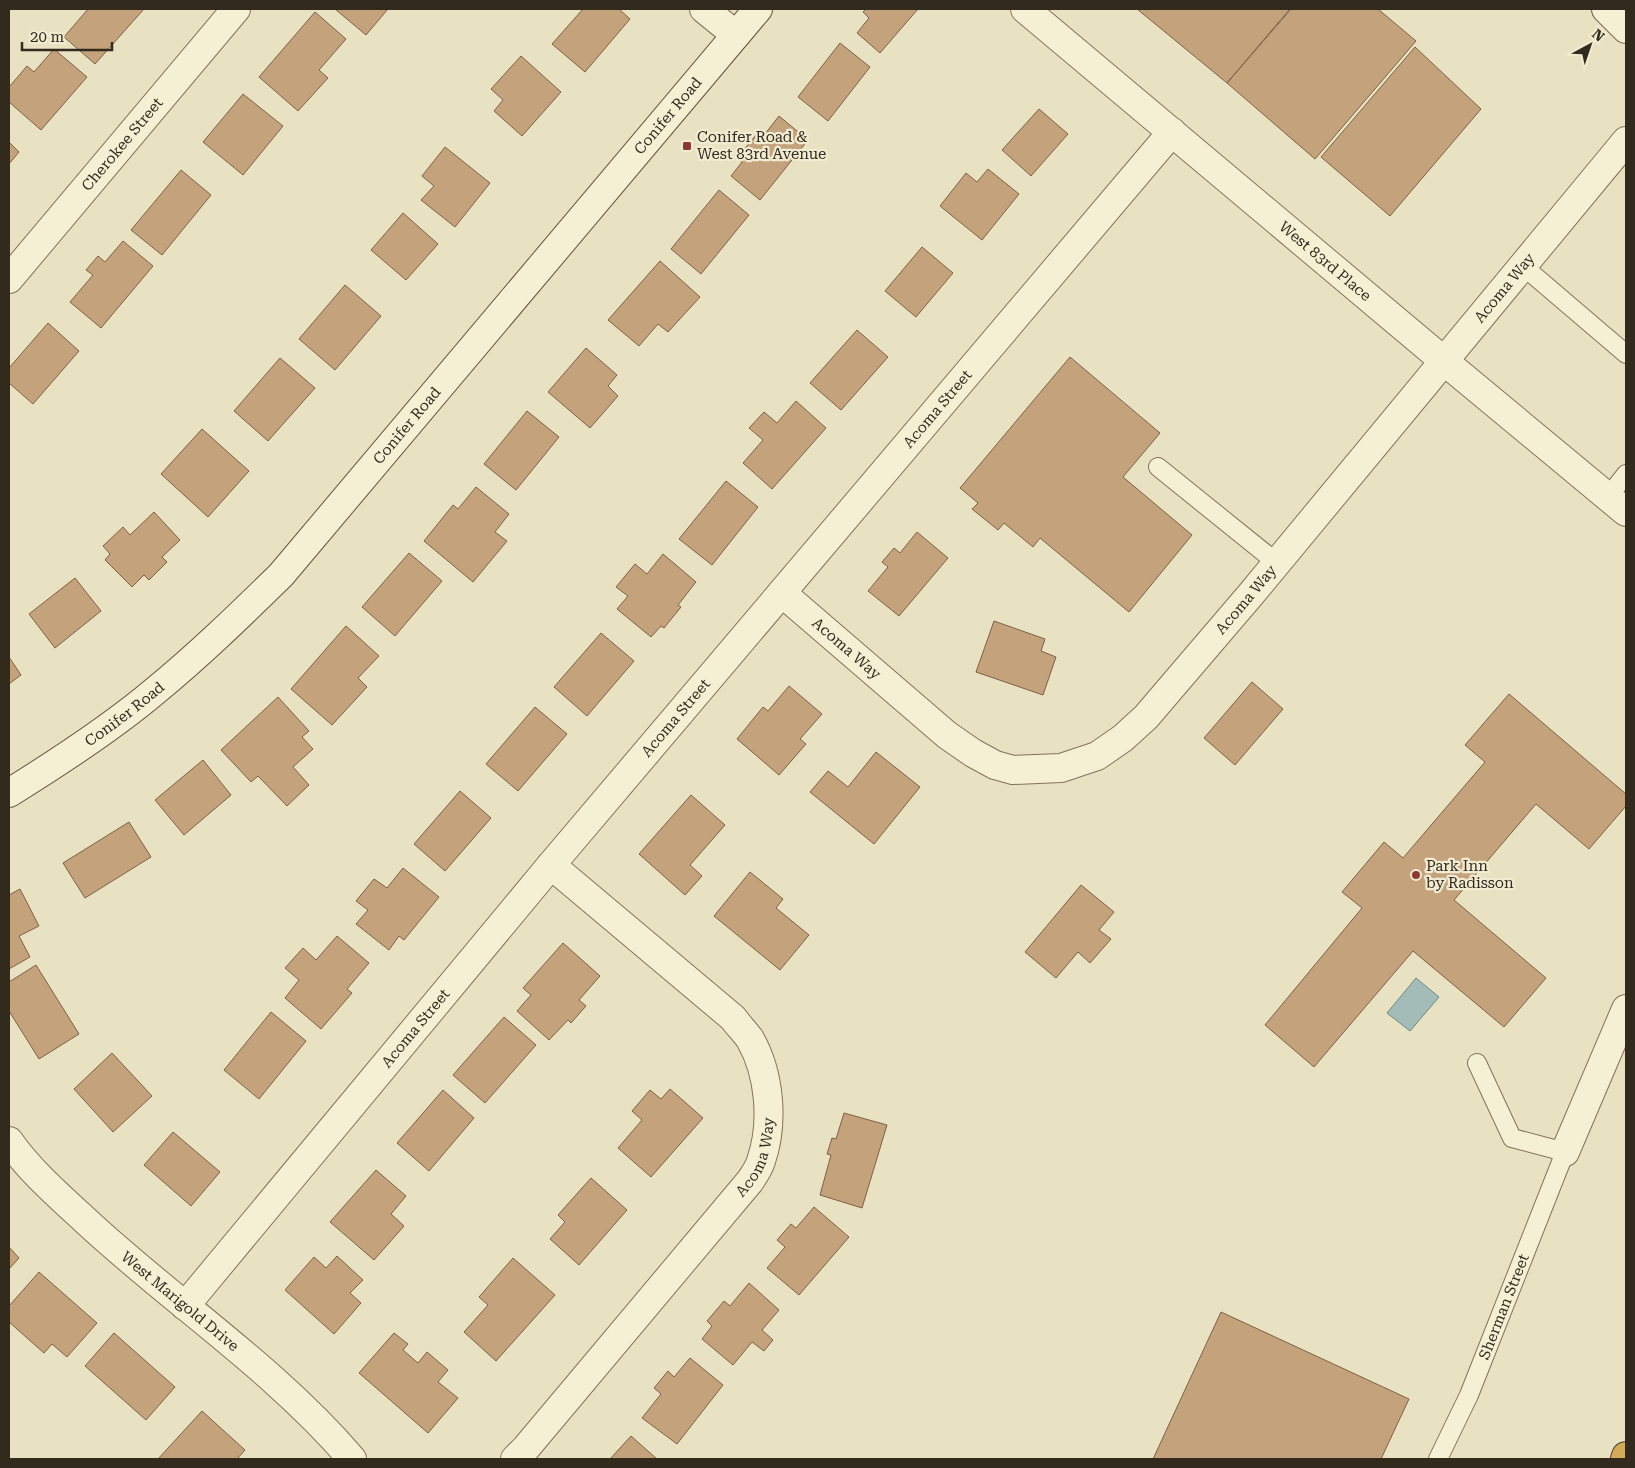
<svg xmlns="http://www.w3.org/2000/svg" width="1635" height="1468" font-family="'Roboto Serif',serif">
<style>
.water{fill:#a4bcb8;stroke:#6c8985}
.building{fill:#c4a27c;stroke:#7e6143}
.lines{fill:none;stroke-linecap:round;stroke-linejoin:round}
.lane-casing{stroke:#81745b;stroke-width:20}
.street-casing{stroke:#81745b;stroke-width:30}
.secondary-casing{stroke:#63553e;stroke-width:30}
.highway-casing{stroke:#4f422f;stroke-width:30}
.lane{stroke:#f5efd4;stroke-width:18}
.street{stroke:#f5efd4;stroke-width:28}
.secondary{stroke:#f5efd4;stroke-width:28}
.highway{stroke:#d1aa5a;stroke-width:28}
.poi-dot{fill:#8b3a31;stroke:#f1ecd1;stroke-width:2}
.labels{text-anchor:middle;stroke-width:4.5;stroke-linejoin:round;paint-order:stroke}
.street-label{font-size:15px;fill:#332a1e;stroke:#f1ecd1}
.poi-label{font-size:15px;fill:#332a1e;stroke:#f1ecd1;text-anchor:start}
</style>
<rect width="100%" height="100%" fill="#e9e2c2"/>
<path class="water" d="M1416,978L1439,997L1410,1031L1387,1013Z"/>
<path class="building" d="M88,9H144L95,64L64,37Z
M335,9H388L366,35Z
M583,9H619L630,19L585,72L552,44Z
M866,9H918L880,53L857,33L869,18L863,12Z
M1137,9H1288L1289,10L1227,83Z
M1291,9H1378L1416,41L1315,159L1227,83Z
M315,12L346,39L319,70L328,78L298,111L259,77Z
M840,43L870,67L828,121L798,97Z
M1415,47L1481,109L1390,216L1321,157Z
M54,49L87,77L41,130L9,102V87L27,66L34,72Z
M521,56L561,92L522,136L494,111L503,100L491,89Z
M243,94L283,126L243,175L203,142Z
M1039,109L1068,134L1031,176L1002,150Z
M779,116L808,140L760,200L731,176L742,162L737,158L756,135L761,139Z
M9,142L19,152L9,164Z
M445,147L490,183L455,227L421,200L434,186L422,176Z
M988,169L1019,194L982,240L940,206L966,173L977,182Z
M181,170L211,195L162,255L131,230Z
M719,190L749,215L701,274L671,249Z
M403,213L438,244L406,280L371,250Z
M123,241L153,266L101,328L70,302L93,275L86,270L98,256L105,262Z
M922,247L953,273L916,317L885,291Z
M660,261L700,297L668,332L658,324L639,346L608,320Z
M345,285L381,316L335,370L299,339Z
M48,323L79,351L33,404L9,383V368Z
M857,330L888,357L841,410L810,383Z
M586,348L617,375L608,386L618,396L590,428L548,392Z
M1070,357L1160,433L1123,477L1192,535L1129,612L1040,538L1033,547L1004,523L998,530L972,509L978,503L960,488Z
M280,358L315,388L268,441L234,411Z
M796,401L826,428L772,489L743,463L763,440L749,428L764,412L777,423Z
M527,411L559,437L516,490L484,464Z
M202,429L249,471L208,517L161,474Z
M726,481L758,507L712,565L679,539Z
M476,487L509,514L495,532L507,541L473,582L424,541L453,505L458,509Z
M154,512L180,540L162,557L167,562L149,580L144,575L132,587L105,560L110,554L103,546L123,527L130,535Z
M917,532L948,558L899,616L868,591L888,567L882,562L894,548L900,553Z
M409,553L442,581L395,636L362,607Z
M663,554L696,582L678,605L681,607L664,628L661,626L651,637L617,609L628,596L616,587L635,564L647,574Z
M75,578L101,611L55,648L29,614Z
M994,621L1045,639L1041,651L1056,657L1043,695L976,672Z
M346,626L379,656L358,678L367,687L332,725L291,689Z
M601,633L634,661L587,716L554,687Z
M9,657L21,675L9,684Z
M1252,682L1283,709L1235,765L1204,738Z
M789,686L822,714L800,739L806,744L779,775L737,739L763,707L768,711Z
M1509,694L1626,794V806L1589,849L1536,804L1454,900L1546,978L1504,1027L1413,951L1314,1067L1265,1025L1362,908L1342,892L1384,842L1403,858L1485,762L1465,745Z
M278,697L309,731L302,737L313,749L293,767L309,785L287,806L258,776L251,782L221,750Z
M535,707L567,734L518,791L486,764Z
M876,752L920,787L874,844L810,792L828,771L848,787Z
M203,760L231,795L184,835L155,800Z
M460,791L491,818L445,871L414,844Z
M691,795L725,825L690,865L702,876L685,895L639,854Z
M129,822L151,857L85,898L63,863Z
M403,868L439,897L404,940L399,936L389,950L356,924L368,910L356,901L374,879L387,888Z
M750,872L783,899L776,908L809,935L780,970L714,916Z
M1081,885L1114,912L1099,930L1111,939L1090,963L1078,952L1056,978L1025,952Z
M20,889L39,926L19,936L30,957L9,969V895Z
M337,936L369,963L347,989L352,993L321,1029L285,998L299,980L285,968L303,948L316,960Z
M563,943L600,976L579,1000L586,1006L571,1023L568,1020L549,1040L517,1011L531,995L523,988Z
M36,965L79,1034L39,1059L9,1011V982Z
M271,1012L306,1041L259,1099L224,1070Z
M504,1017L536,1045L485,1103L453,1075Z
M112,1053L152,1096L113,1132L74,1089Z
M670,1089L703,1118L651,1177L618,1148L642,1120L632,1111L650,1090L661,1099Z
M443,1090L474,1118L429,1171L397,1143Z
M844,1113L887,1125L862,1208L820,1195L831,1155L827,1154L832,1138L836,1139Z
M173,1132L220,1172L191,1206L144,1165Z
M376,1170L406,1196L391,1214L404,1226L374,1260L330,1222Z
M591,1178L627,1210L579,1265L550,1239L565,1222L558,1215Z
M814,1207L849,1237L799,1295L767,1268L785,1247L777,1240L791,1224L796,1228Z
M9,1247L19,1258L9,1269Z
M337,1256L363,1280L350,1293L361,1303L334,1334L285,1290L314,1257L326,1268Z
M513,1258L555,1295L496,1361L464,1332L488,1305L479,1297Z
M39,1272L97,1323L67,1357L52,1344L44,1353L9,1322V1306Z
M749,1283L779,1310L762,1330L773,1340L764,1351L752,1342L733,1365L702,1339L712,1326L707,1321L724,1301L730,1306Z
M1221,1312L1409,1399L1381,1459H1153Z
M114,1333L175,1387L146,1420L85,1366Z
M394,1333L408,1344L403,1350L418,1363L427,1352L448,1370L438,1382L458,1398L428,1433L359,1373Z
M690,1358L723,1385L677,1444L642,1418L661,1394L654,1388L668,1371L674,1377Z
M202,1411L245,1450L237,1459H158Z
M631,1436L657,1459H610Z"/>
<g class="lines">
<g class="lane-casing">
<g id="lane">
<path d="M1523,266L1626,354"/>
<path d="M1158,467L1277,563"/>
<path d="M1608,497L1626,474"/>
<path id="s1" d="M1438,1459L1469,1395L1565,1152L1512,1138L1477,1063"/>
</g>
</g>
<g class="street-casing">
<g id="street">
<path d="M704,9L736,35"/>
<path id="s2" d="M1025,9L1444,361L1626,512"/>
<path id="s3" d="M9,279L236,9"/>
<path id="s4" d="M782,593L947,735L973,753L995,765L1013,770L1061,768L1097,756L1123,738L1146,717L1252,593L1626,141"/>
<path id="s5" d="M9,1141C30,1171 59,1196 86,1221C173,1302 274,1368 352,1459"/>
<path d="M1565,1152L1626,1009"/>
<path id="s6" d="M185,1306L551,865L1172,132"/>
<path id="s7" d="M515,1459L526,1448L750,1181C754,1175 759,1168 761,1161C774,1123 770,1074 750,1039C745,1032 738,1025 733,1018L551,865"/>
</g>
</g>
<g class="secondary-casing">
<g id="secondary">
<path d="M1606,9L1626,29"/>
<path id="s8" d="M9,793C59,762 110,729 155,691C199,655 240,615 281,575L758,9"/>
</g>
</g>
<g class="highway-casing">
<path id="highway" d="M1625,1459L1626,1456"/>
</g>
<use href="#lane" class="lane"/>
<use href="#street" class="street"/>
<use href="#secondary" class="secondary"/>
<use href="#highway" class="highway"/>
</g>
<g class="poi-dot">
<rect x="682" y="141" width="10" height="10" rx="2.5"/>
<circle cx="1416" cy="875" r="5"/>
</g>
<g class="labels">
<g class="street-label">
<text dy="5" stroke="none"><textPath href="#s8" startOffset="950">Conifer Road</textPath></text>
<text dy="5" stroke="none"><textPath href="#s3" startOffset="176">Cherokee Street</textPath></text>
<text dy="5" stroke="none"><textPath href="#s2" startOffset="392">West 83rd Place</textPath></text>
<text dy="5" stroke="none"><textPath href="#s4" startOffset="1001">Acoma Way</textPath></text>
<text dy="5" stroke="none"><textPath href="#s6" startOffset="1171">Acoma Street</textPath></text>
<text dy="5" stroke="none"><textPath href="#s8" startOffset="545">Conifer Road</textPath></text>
<text dy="5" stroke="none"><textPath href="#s4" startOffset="596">Acoma Way</textPath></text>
<text dy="5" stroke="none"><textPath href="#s4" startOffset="85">Acoma Way</textPath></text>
<text dy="5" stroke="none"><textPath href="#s8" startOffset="140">Conifer Road</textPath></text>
<text dy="5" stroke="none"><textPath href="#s6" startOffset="766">Acoma Street</textPath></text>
<text dy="5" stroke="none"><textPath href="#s6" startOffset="361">Acoma Street</textPath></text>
<text dy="5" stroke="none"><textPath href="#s7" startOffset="389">Acoma Way</textPath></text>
<text dy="5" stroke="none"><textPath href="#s5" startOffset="235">West Marigold Drive</textPath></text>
<text dy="5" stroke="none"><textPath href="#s1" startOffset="166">Sherman Street</textPath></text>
</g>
<g class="poi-label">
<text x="697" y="142">Conifer Road &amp;<tspan x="697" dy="17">West 83rd Avenue</tspan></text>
<text x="1426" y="871">Park Inn<tspan x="1426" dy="17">by Radisson</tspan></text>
</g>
</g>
<rect width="1635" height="1468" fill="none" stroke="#332a1e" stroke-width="20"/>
<g transform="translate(1590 45) rotate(40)" stroke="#f1ecd1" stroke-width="4" paint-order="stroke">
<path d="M0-4L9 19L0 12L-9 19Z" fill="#332a1e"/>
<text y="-8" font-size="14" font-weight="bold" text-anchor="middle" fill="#332a1e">N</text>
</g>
<path d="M22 42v8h90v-8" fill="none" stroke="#332a1e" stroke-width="2.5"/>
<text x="30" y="42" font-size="15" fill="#332a1e" stroke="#f1ecd1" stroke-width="4" paint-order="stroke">20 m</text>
</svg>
